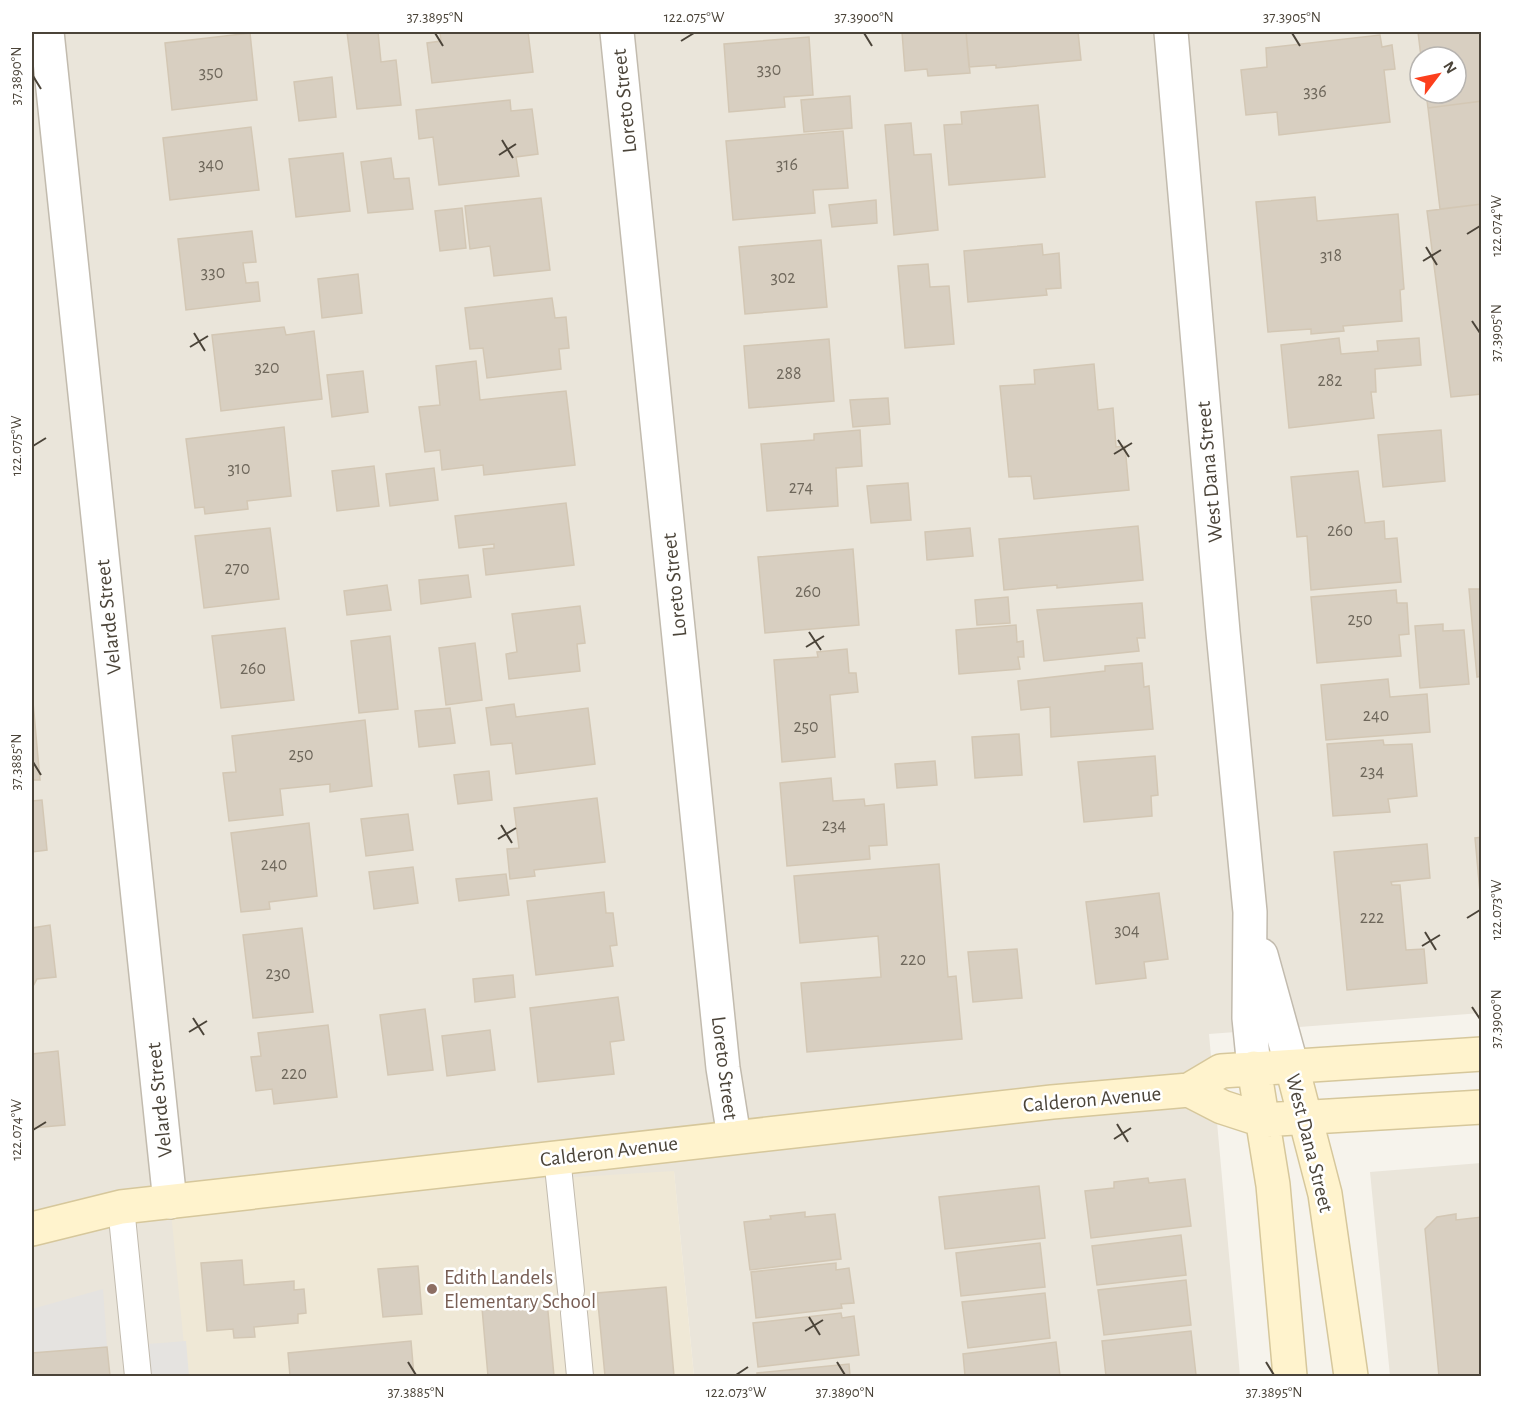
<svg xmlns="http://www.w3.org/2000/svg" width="1513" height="1408" font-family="'Alegreya Sans',sans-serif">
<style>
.residential{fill:#eae5da;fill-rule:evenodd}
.education{fill:#efe8d6}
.parking{fill:#e5e3e0}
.building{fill:#d8cfc1;stroke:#d3c7b4;stroke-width:1.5}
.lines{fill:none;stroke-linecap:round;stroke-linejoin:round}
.lane-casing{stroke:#c2bbae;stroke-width:28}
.street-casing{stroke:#c2bbae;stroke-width:36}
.secondary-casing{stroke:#d6c79b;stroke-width:36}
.lane{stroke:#fff;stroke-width:26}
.street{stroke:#fff;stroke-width:33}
.secondary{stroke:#fff3cd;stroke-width:33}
.ticks{fill:none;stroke:#4b4439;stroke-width:2}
.education-dot{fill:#8d6e63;stroke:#fff;stroke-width:2}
.labels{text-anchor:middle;stroke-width:5;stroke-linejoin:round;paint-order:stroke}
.number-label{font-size:18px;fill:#6e675b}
.street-label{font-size:21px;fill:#4b4439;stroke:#fff}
.education-label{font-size:21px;fill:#785e54;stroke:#fff;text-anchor:start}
.neatline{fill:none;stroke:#4b4439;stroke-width:2}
.ticks-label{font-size:15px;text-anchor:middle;fill:#4b4439}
</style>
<rect width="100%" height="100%" fill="#f6f3ec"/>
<path class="residential" d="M32,32H1481V1013L1209,1034L1240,1376H694L674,1172L189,1376H32ZM1420,57H1456V93H1420Z
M1481,1163V1376H1390L1370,1172Z"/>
<path class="education" d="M674,1171L694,1376H187L170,1202Z"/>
<path class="parking" d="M103,1289L107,1347L32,1353V1309Z
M186,1341L189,1376H138L135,1345Z"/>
<path class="building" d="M347,32H378L381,62L396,60L401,105L357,109Z
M440,32H528L533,72L432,83L427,43L441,41Z
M902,32H966L970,73L928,76L927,69L905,71Z
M966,32H1078L1081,60L996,68V65L969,67Z
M1418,32H1482V101L1428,108L1426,93H1456V57H1421Z
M250,33L257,100L172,110L165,43Z
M1380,35L1382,47L1392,45L1395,69L1384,70L1390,122L1279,135L1277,112L1246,115L1241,70L1267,67L1266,48Z
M809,37L813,95L784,97L785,107L729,112L724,44Z
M332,77L336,117L299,121L294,82Z
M850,96L852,128L804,132L801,100Z
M510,100L511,111L532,109L538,154L516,157L519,176L439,185L433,137L419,139L416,110Z
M1482,101V204L1440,209L1428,108Z
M1038,105L1045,177L949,185L944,125L962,124L961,112Z
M911,123L914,155L931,154L938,230L894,235L885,125Z
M251,127L259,190L170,200L163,138Z
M843,131L848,188L813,190L815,213L733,220L726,141Z
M343,153L350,211L296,217L289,159Z
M391,158L394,179L409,178L413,209L368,213L361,162Z
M1315,197L1317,221L1398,214L1404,289L1400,290L1402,321L1343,326L1344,331L1311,334V329L1268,332L1256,202Z
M541,198L550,270L494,276L490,246L470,249L465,206Z
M876,200L877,223L832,227L829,205Z
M1482,204V394L1451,397L1427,211Z
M462,208L466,248L440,251L435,211Z
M252,231L256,262L243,263L246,283L258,282L260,301L186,310L178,239Z
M821,240L827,307L745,314L739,247Z
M1042,244L1043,255L1059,253L1061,288L1046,289L1047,295L968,302L964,251Z
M928,264L930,287L949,286L954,344L905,348L898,266Z
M358,274L362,313L322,318L318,279Z
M552,298L555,318L566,317L569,348L559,349L561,369L487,378L483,348L470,349L465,308Z
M284,327L286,335L314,331L322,399L221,411L212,335Z
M1339,338L1341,354L1378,351L1377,341L1419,338L1421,365L1375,369L1376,392H1371L1374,418L1289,428L1281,345Z
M829,339L834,401L749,408L744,346Z
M476,361L480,400L566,391L575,465L484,475L483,465L442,470L440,450L425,452L419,407L440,405L436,366Z
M1094,364L1098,410L1113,408L1116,447L1125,446L1129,490L1034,499L1031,476L1009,477L1000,386L1035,384L1034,370Z
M363,371L368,412L332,417L327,375Z
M888,398L890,424L853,427L850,400Z
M284,427L291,496L247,501L248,509L205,514L204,507L195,508L186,439Z
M860,430L862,466L836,468L838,506L767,511L761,444L814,440V434Z
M1441,430L1445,481L1383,487L1378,435Z
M374,466L379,506L337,511L332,471Z
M434,468L438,500L390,506L386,474Z
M1358,471L1365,523L1384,521L1385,539L1397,538L1401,582L1311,590L1307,536L1297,537L1291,477Z
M908,483L911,520L871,523L867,486Z
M566,503L574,565L486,575L483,549L494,548V544L459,548L455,516Z
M1138,526L1143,580L1057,588V585L1004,590L999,539Z
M270,528L279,599L204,608L195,536Z
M970,528L973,556L927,560L925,532Z
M853,549L859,625L765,633L758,557Z
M468,575L471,597L421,604L419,580Z
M387,585L391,610L347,615L344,591Z
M1469,589H1482V676L1477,677Z
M1396,590L1397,603H1407L1409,634L1399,635L1401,656L1317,663L1311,597Z
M1008,597L1010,623L977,625L975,600Z
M1142,603L1145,638H1137L1139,651L1044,661L1037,610Z
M580,606L585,643L577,644L580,671L509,679L506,654L517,652L512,614Z
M1443,624V631L1464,630L1469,684L1420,688L1415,626Z
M1016,625L1017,642L1023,641L1024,657H1018L1020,669L959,674L956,630Z
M285,628L294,700L221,708L212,636Z
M390,636L398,709L359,713L351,641Z
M475,643L482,700L446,705L439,648Z
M847,649L849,673H856L858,692L830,695L835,757L782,762L774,660L818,657L817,652Z
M1142,663L1144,687L1149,686L1153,729L1051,737L1050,707L1021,710L1018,681L1105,671V666Z
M1388,679L1390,697L1427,694L1430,732L1326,740L1321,685Z
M33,702L40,780H32V703Z
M514,704L516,717L588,708L595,764L516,774L512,743L491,745L486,708Z
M450,708L455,743L419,747L415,711Z
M365,720L372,786L330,792V784L280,789L283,815L229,821L223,773L236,772L232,736Z
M1019,734L1022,775L975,778L972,737Z
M1383,740L1384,745L1412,744L1417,796L1388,799L1390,812L1333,816L1327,744Z
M1155,756L1158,795L1151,796L1152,816L1084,822L1078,762Z
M935,761L937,785L897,788L895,764Z
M489,771L492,800L458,804L454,775Z
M831,778L833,801L864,799L865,806L884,804L887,845L869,846L870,859L787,866L780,783Z
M597,798L605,862L534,870L535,876L510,879L507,849L519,848L514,808Z
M42,800L47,850L32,852V801Z
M408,814L413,850L366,856L361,819Z
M309,823L317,896L269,902L270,909L241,912L231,833Z
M1482,837V914L1475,838Z
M1427,844L1430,878L1391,882L1392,885H1400L1406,950L1424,949L1427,983L1347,990L1334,852Z
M939,864L948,977L956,976L962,1039L807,1052L801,983L881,977L878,936L800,943L794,876Z
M413,867L418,903L374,909L369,872Z
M506,874L509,895L459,901L456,879Z
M604,892L606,913H613L617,945L610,946L613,966L536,975L527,901Z
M1159,893L1168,959L1144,962L1146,978L1096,984L1086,902Z
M50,925L56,977L37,979L32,988V928Z
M302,928L313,1012L253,1018L243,935Z
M1017,949L1022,998L973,1002L968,952Z
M513,975L515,997L475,1002L473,979Z
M618,997L624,1040L610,1042L614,1074L538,1082L530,1008Z
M425,1009L433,1070L388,1075L380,1015Z
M328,1025L337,1097L274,1104L272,1089L256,1091L251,1057L261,1056L258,1033Z
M490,1030L495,1070L447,1076L442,1036Z
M58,1051L65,1125L32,1128V1054Z
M1148,1178L1149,1183L1185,1179L1191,1226L1091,1238L1085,1191L1114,1188V1182Z
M1039,1186L1045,1238L945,1249L939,1197Z
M805,1212V1217L835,1214L841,1259L750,1270L744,1222L771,1219L770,1216Z
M1456,1214V1220L1482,1217V1376H1439L1425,1229L1437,1217Z
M1181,1235L1186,1275L1097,1285L1092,1246Z
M1040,1243L1045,1287L961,1296L956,1253Z
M242,1260L244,1285L294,1281V1290L304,1289L306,1313L298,1314V1323L254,1327L255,1337L234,1338L233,1329L207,1331L201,1263Z
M836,1263V1270L849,1268L854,1303L841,1304L842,1308L756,1318L751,1272Z
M418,1266L422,1314L383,1317L378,1269Z
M1186,1280L1191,1325L1104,1335L1098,1290Z
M666,1287L674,1376H605L597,1293Z
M1045,1293L1050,1338L968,1348L962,1302Z
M517,1301H547L554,1376H488L482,1308Z
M841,1313L842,1318L854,1316L859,1355L758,1367L753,1323Z
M1191,1331L1196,1375L1106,1376L1102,1341Z
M411,1341L414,1376H290L288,1353Z
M1056,1342L1060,1376H965L963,1354Z
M107,1347L110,1376H32V1353Z
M849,1364L850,1376H757V1373Z"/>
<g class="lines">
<g class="lane-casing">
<path id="lane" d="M557,1157L571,1291
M121,1207L138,1376
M574,1313L580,1376"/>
</g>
<g class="street-casing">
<path id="street" d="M47,32L170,1202
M617,32L723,1068L734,1137
M1171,32L1223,632L1250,912L1249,1018L1254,1068
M1261,955L1292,1067"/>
</g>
<g class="secondary-casing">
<path id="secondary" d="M1292,1067L1325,1194L1351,1376
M1254,1068L1273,1185L1290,1376
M1189,1090L1222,1107L1262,1120L1482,1107
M32,1229L121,1207L1052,1102L1189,1090L1221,1071L1482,1054"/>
</g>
<use href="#lane" class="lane"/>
<use href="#street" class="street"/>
<use href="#secondary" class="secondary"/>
</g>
<path class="ticks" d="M435,33L443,46M864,33L872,46M1292,33L1300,46M681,41L694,33M33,76L41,89M502,140L513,158M499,155L516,144M1467,234L1480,226M1426,247L1437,265M1423,261L1441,250M1472,321L1480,333M194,333L205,351M190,347L208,336M1118,440L1129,457M33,446L46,438M1114,454L1132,443M809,632L821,650M806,647L824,636M33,762L41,775M501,825L512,843M498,839L516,828M1467,918L1480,910M1425,932L1436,950M1422,946L1440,935M1472,1007L1480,1019M193,1018L204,1035M189,1032L207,1021M1117,1124L1128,1142M33,1130L46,1122M1114,1139L1131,1128M809,1317L820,1335M805,1331L823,1320M408,1362L416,1375M837,1362L845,1375M1266,1362L1274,1375M736,1375L748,1367"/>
<circle class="education-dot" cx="432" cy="1289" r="6"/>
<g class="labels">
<g class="number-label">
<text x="769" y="75">330</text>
<text x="211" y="78">350</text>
<text x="1315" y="97">336</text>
<text x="211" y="170">340</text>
<text x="787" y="170">316</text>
<text x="1331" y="261">318</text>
<text x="213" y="278">330</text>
<text x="783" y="283">302</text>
<text x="267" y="373">320</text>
<text x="789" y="379">288</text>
<text x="1330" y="386">282</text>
<text x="239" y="474">310</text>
<text x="801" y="493">274</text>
<text x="1340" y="536">260</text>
<text x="237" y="574">270</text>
<text x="808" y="597">260</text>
<text x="1360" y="625">250</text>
<text x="253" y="674">260</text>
<text x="1376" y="721">240</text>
<text x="806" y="732">250</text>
<text x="301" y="760">250</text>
<text x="1372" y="777">234</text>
<text x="834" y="831">234</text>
<text x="274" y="870">240</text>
<text x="1372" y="923">222</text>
<text x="1127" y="936">304</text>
<text x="913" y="965">220</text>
<text x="278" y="979">230</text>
<text x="294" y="1079">220</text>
</g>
<g class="street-label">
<text transform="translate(624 101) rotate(-96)" y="7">Loreto Street</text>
<text transform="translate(1209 472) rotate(-95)" y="7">West Dana Street</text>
<text transform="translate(674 585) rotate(-96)" y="7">Loreto Street</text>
<text transform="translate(108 617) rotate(-96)" y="7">Velarde Street</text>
<text transform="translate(725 1068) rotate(83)" y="7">Loreto Street</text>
<text transform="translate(1092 1099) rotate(-5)" y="7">Calderon Avenue</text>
<text transform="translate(159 1100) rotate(-96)" y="7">Velarde Street</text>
<text transform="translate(1310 1143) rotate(76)" y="7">West Dana Street</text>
<text transform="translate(609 1151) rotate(-7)" y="7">Calderon Avenue</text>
</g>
<g class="education-label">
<text x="444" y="1284">Edith Landels<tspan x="444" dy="24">Elementary School</tspan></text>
</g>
</g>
<rect width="1513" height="1408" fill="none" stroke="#ffffff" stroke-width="66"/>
<g transform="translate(1438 75) rotate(58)"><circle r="28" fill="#ffffff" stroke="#b7b4b0" stroke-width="1.5"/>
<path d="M0-4.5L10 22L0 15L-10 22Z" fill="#fc3f1d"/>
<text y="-9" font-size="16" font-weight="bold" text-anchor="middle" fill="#4b4439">N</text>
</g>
<rect x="33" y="33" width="1447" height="1342" class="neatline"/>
<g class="ticks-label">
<text x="435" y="22">37.3895°N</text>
<text x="694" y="22">122.075°W</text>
<text x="864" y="22">37.3900°N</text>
<text x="1292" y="22">37.3905°N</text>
<text transform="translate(16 76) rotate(-90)" y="5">37.3890°N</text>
<text transform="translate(1496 226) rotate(-90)" y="5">122.074°W</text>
<text transform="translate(1496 333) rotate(-90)" y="5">37.3905°N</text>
<text transform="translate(16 446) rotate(-90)" y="5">122.075°W</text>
<text transform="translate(16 762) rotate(-90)" y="5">37.3885°N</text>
<text transform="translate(1496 910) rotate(-90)" y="5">122.073°W</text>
<text transform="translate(1496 1019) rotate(-90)" y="5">37.3900°N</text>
<text transform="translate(16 1130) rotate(-90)" y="5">122.074°W</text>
<text x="416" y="1397">37.3885°N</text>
<text x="736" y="1397">122.073°W</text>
<text x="845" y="1397">37.3890°N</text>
<text x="1274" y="1397">37.3895°N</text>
</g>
</svg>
